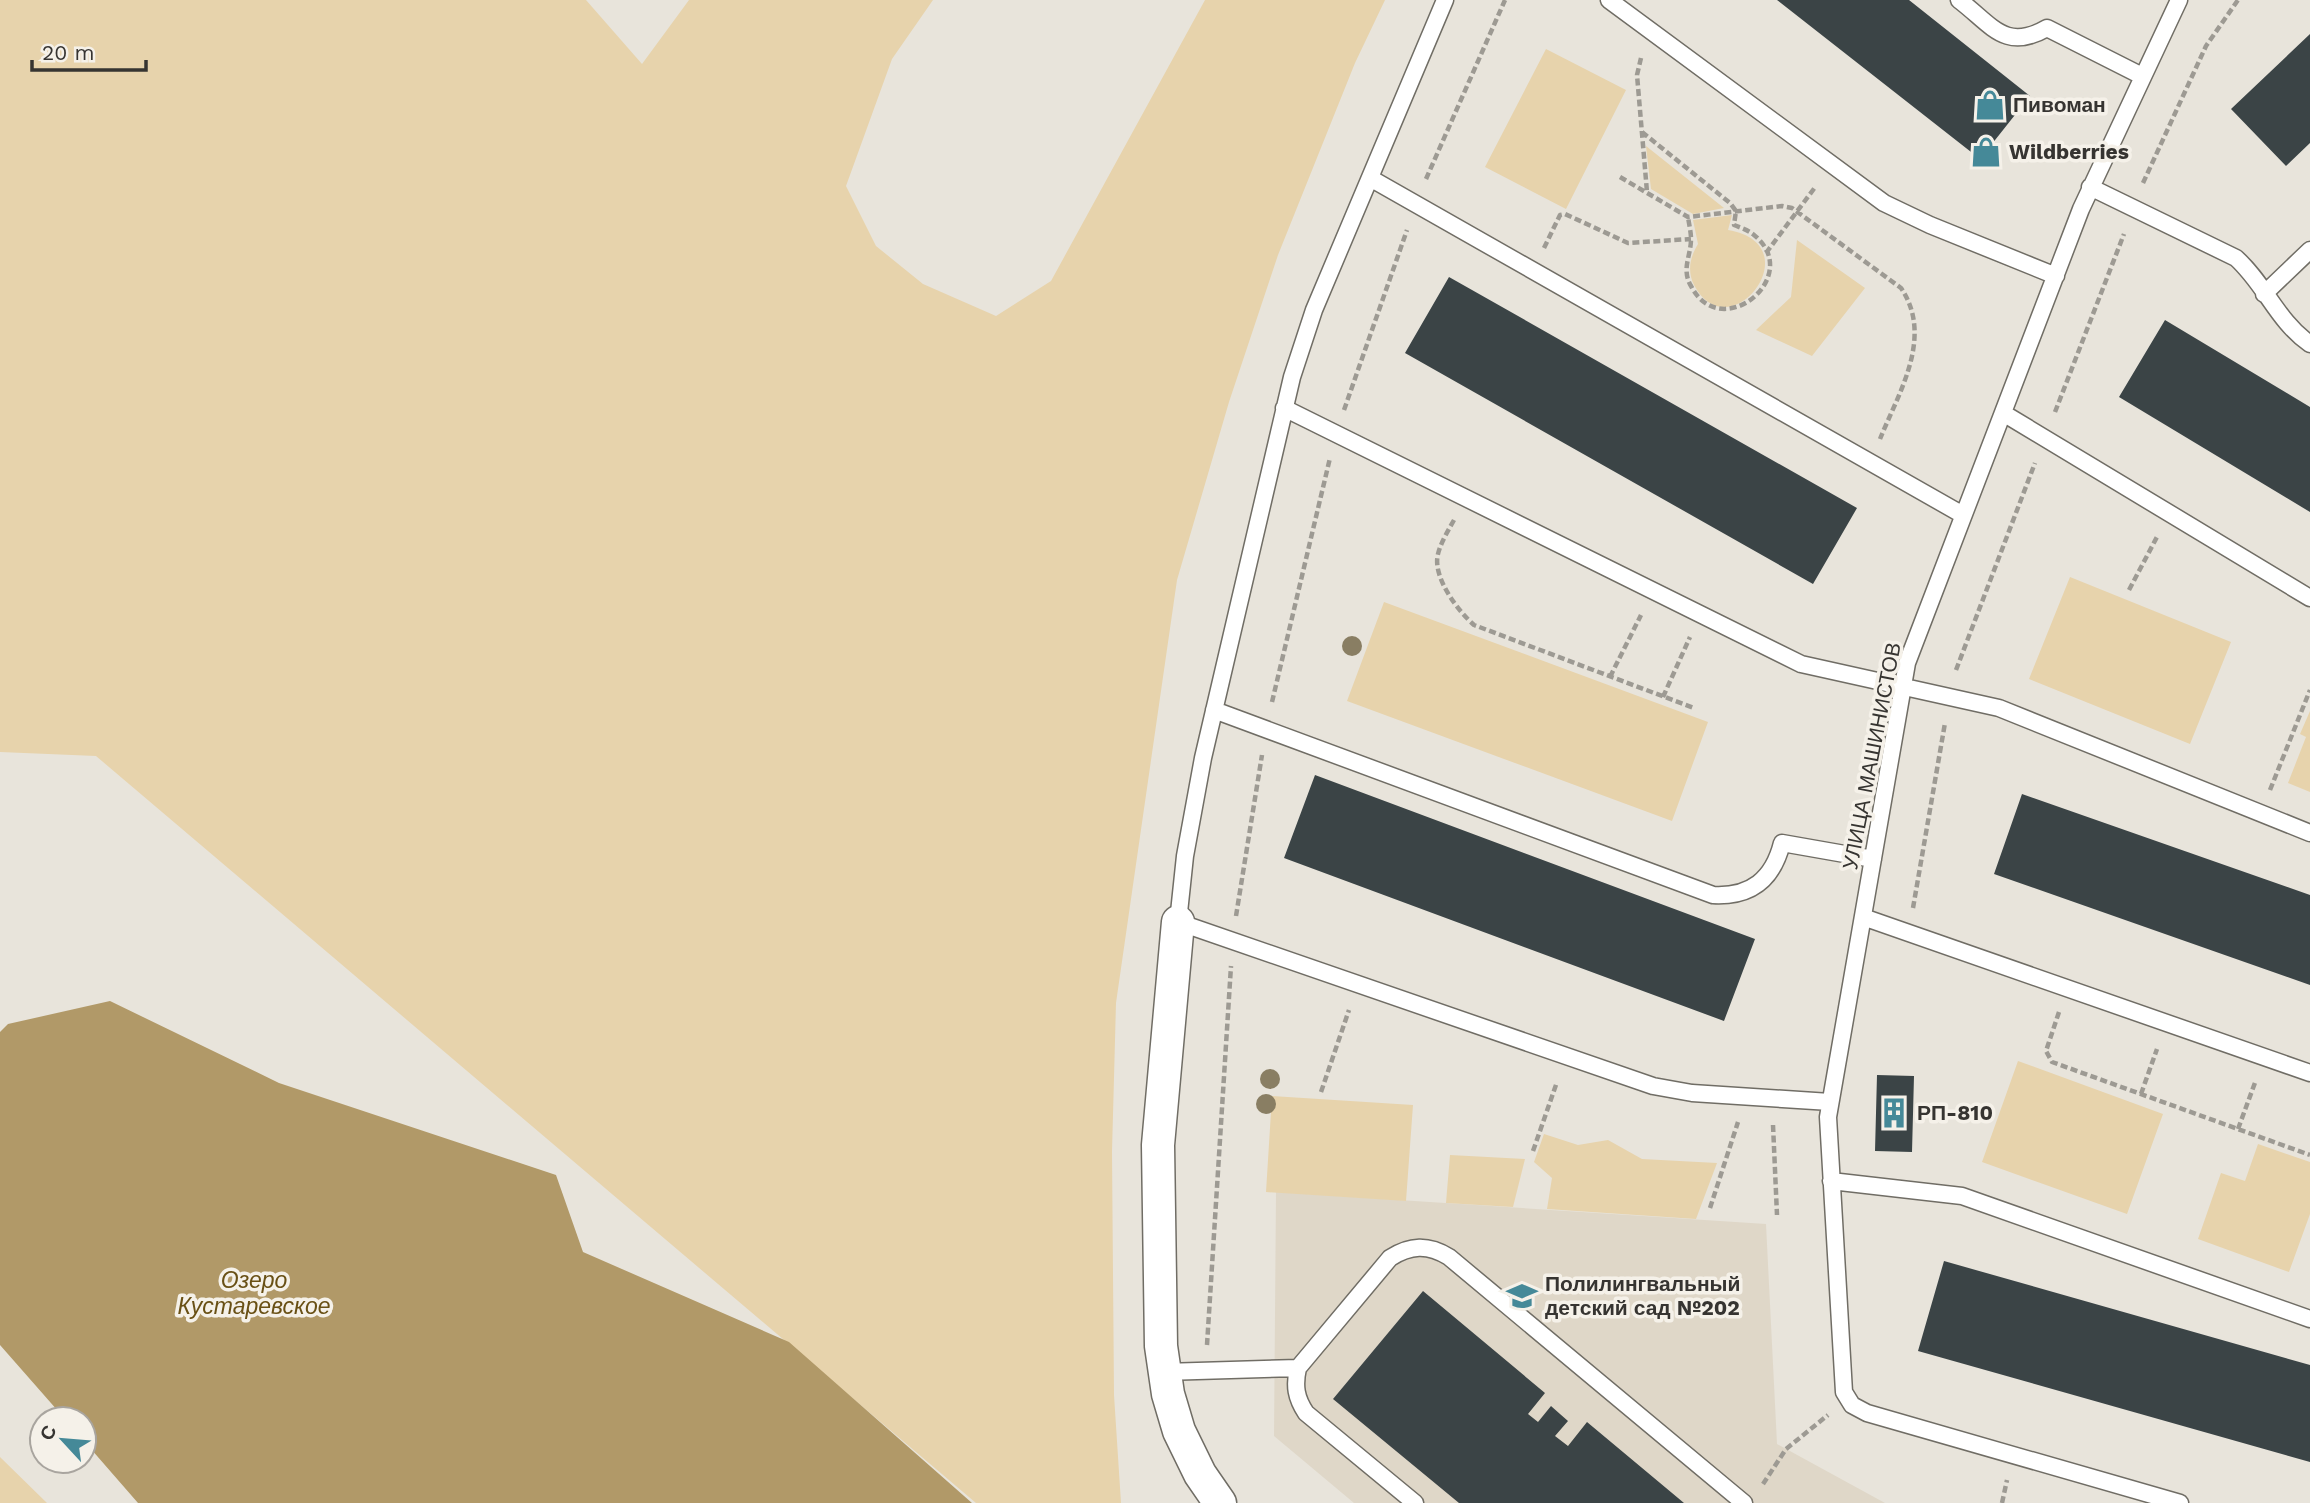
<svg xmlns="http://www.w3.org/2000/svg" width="2310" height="1503" font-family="'Work Sans',sans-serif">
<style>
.built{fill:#dfd7c8}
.green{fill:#e7d3ac}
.water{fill:#b19968}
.building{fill:#3b4446}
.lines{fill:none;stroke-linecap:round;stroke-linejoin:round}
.lane-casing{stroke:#706d65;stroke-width:19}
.street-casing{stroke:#706d65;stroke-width:35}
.path{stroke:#9d9a93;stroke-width:4.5;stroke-dasharray:7 3.5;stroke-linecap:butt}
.lane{stroke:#fff;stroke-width:16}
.street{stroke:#fff;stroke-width:32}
.tree{fill:#897e63}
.labels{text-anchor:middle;stroke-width:7;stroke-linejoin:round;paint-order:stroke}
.poi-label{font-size:21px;font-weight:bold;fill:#363431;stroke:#f5f1e9;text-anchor:start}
.street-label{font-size:21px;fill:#363431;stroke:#f5f1e9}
.water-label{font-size:23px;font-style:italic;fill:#695015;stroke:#f5f1e9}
</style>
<rect width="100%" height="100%" fill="#e8e4db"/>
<path class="built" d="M1276,1192L1766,1224L1777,1444L1885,1503H1354L1274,1436Z"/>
<path class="green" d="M0,0H586L642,64L689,0H933L892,59L846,186L876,246L923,284L996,316L1051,281L1205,0H1385L1355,63L1278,255L1229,402L1177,580L1116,1003L1112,1152L1114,1395L1121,1503H976L96,756L0,752Z
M1546,49L1626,90L1566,209L1485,167Z
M1646,146L1724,208L1693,214L1651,189Z
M1732,215L1728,230C1813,244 1730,353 1694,285C1687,271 1690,257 1698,244L1693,220Z
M1797,240L1865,288L1812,356L1756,330L1791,297Z
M2070,577L2231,642L2190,744L2029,679Z
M1384,602L1708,722L1672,821L1347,701Z
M2310,711V792L2288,783L2306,737L2300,734Z
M2018,1061L2163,1114L2127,1214L1982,1162Z
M1272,1096L1413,1105L1406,1201L1266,1192Z
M1544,1134L1578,1145L1608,1140L1642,1159L1717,1163L1696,1219L1547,1209L1552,1178L1534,1162Z
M2258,1144L2310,1162V1214L2289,1272L2198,1239L2221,1173L2245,1181Z
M1450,1155L1525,1159L1513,1207L1446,1203Z
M0,1457L47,1503H0Z"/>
<path class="water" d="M110,1001L279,1083L556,1175L583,1252L789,1342L972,1503H138L84,1441V1419H65L0,1345V1032L8,1024Z"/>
<path class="building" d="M1777,0H1909L2030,96L1980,159Z
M2310,34V143L2286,166L2231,109Z
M1449,277L1857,508L1813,584L1405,353Z
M2165,320L2310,407V512L2119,397Z
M1315,775L1755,939L1724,1021L1284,858Z
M2022,794L2310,895V985L1994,874Z
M1877,1075L1914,1076L1912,1152L1875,1151Z
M1944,1261L2310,1365V1462L1918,1351Z
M1423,1291L1545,1393L1528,1414L1538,1422L1551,1406L1560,1414L1568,1421L1555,1436L1568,1446L1587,1422L1684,1503H1459L1333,1399Z"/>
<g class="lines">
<g class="lane-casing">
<path id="lane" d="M1445,0L1314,310L1292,377L1203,758L1185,856L1178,922L1653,1086L1692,1093L1830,1102
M1609,0L1884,203L1930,225L2056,276
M1959,0C1992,25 2005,52 2047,28L2142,76
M2179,0L2081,209L1907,663L1828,1117L1844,1392L1852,1405L1867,1413L2180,1503
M1370,178L1963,515
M2090,187L2236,258C2265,284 2277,321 2310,344
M2264,294L2310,250
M1284,408L1801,664L1999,708L2310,833
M2003,413L2310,598
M1214,710L1713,895C1751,897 1773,879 1782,843L1873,859
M1863,917L2310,1073
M1831,1181L1962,1196L2310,1319
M1164,1372L1298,1368
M1415,1503L1306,1413C1296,1398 1294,1386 1298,1368L1390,1258C1410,1245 1428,1244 1449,1257L1744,1503"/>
</g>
<g class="street-casing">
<path id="street" d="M1178,922L1158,1145L1161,1346L1168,1394L1179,1431L1200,1474L1220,1503"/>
</g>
<path class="path" d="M1641,58L1637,75L1647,192
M1642,132L1730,203L1736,211L1734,225C1741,228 1748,230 1754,235C1805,276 1721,345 1691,286C1681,269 1691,256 1691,239C1691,232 1689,224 1688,217
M1620,177L1688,217L1782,206L1792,208L1901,288C1934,337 1899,392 1880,439
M1426,179L1505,0
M2143,183L2206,46L2238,0
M1544,248L1560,215L1565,214L1628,243L1691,239
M1766,253L1816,186
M1344,410L1407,230
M2055,412L2124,234
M1454,520C1448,531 1441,542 1438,554C1432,577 1458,611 1474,625L1694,708
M2129,590L2158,535
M1956,670L2035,463
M1610,677L1641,615
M1663,697L1690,637
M1272,702L1330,458
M2270,790L2310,690
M1913,908L1945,723
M1236,916L1262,755
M2059,1012L2046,1051L2052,1062L2310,1155
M1321,1092L1349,1010
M2141,1094L2157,1049
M1773,1125L1777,1215
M2238,1129L2256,1080
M1533,1151L1557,1082
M1710,1208L1738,1122
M1207,1345L1231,966
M1763,1484L1786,1449L1828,1415
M2002,1503L2007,1480"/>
<use href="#lane" class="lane"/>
<use href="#street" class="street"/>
</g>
<g class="tree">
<circle cx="1352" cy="646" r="10"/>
<circle cx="1270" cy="1079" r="10"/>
<circle cx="1266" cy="1104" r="10"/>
</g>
<defs>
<g id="shop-bare" transform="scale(2.415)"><path d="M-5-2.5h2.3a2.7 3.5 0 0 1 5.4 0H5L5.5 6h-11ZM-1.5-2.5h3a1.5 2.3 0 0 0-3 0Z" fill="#458998" stroke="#f5f1e9" stroke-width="2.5" paint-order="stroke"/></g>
<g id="building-bare" transform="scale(2.415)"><path d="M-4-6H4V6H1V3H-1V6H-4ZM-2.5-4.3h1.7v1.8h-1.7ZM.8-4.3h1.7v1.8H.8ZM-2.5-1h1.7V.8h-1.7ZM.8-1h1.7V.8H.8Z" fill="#458998" stroke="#f5f1e9" stroke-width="2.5" paint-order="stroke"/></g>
<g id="school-bare" transform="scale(2.415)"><path d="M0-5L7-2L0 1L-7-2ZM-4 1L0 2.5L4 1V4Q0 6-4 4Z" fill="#458998" stroke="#f5f1e9" stroke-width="2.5" paint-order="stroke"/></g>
</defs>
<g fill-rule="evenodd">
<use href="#shop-bare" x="1990" y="105"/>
<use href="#shop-bare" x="1986" y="152"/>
<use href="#building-bare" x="1894" y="1113"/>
<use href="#school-bare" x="1522" y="1296"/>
</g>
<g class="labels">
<g class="poi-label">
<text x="2013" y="112">Пивоман</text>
<text x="2009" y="159">Wildberries</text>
<text x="1917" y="1120">РП-810</text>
<text x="1545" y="1291">Полилингвальный<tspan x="1545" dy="24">детский сад №202</tspan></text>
</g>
<g class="street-label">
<text transform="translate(1872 756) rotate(-79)" y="7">УЛИЦА МАШИНИСТОВ</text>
</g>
<g class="water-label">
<text x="254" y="1288">Озеро<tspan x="254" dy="26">Кустаревское</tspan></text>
</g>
</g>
<g transform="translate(63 1440) rotate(296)"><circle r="33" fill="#f5f1e9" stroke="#a9a59f" stroke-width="2"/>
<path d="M0-5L12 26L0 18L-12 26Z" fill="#458998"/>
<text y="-10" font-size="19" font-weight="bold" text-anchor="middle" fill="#363431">С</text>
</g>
<path d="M32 60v10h114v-10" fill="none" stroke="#363431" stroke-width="3.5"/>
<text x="42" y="60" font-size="21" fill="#363431" stroke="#f5f1e9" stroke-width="5" paint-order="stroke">20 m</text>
</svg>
